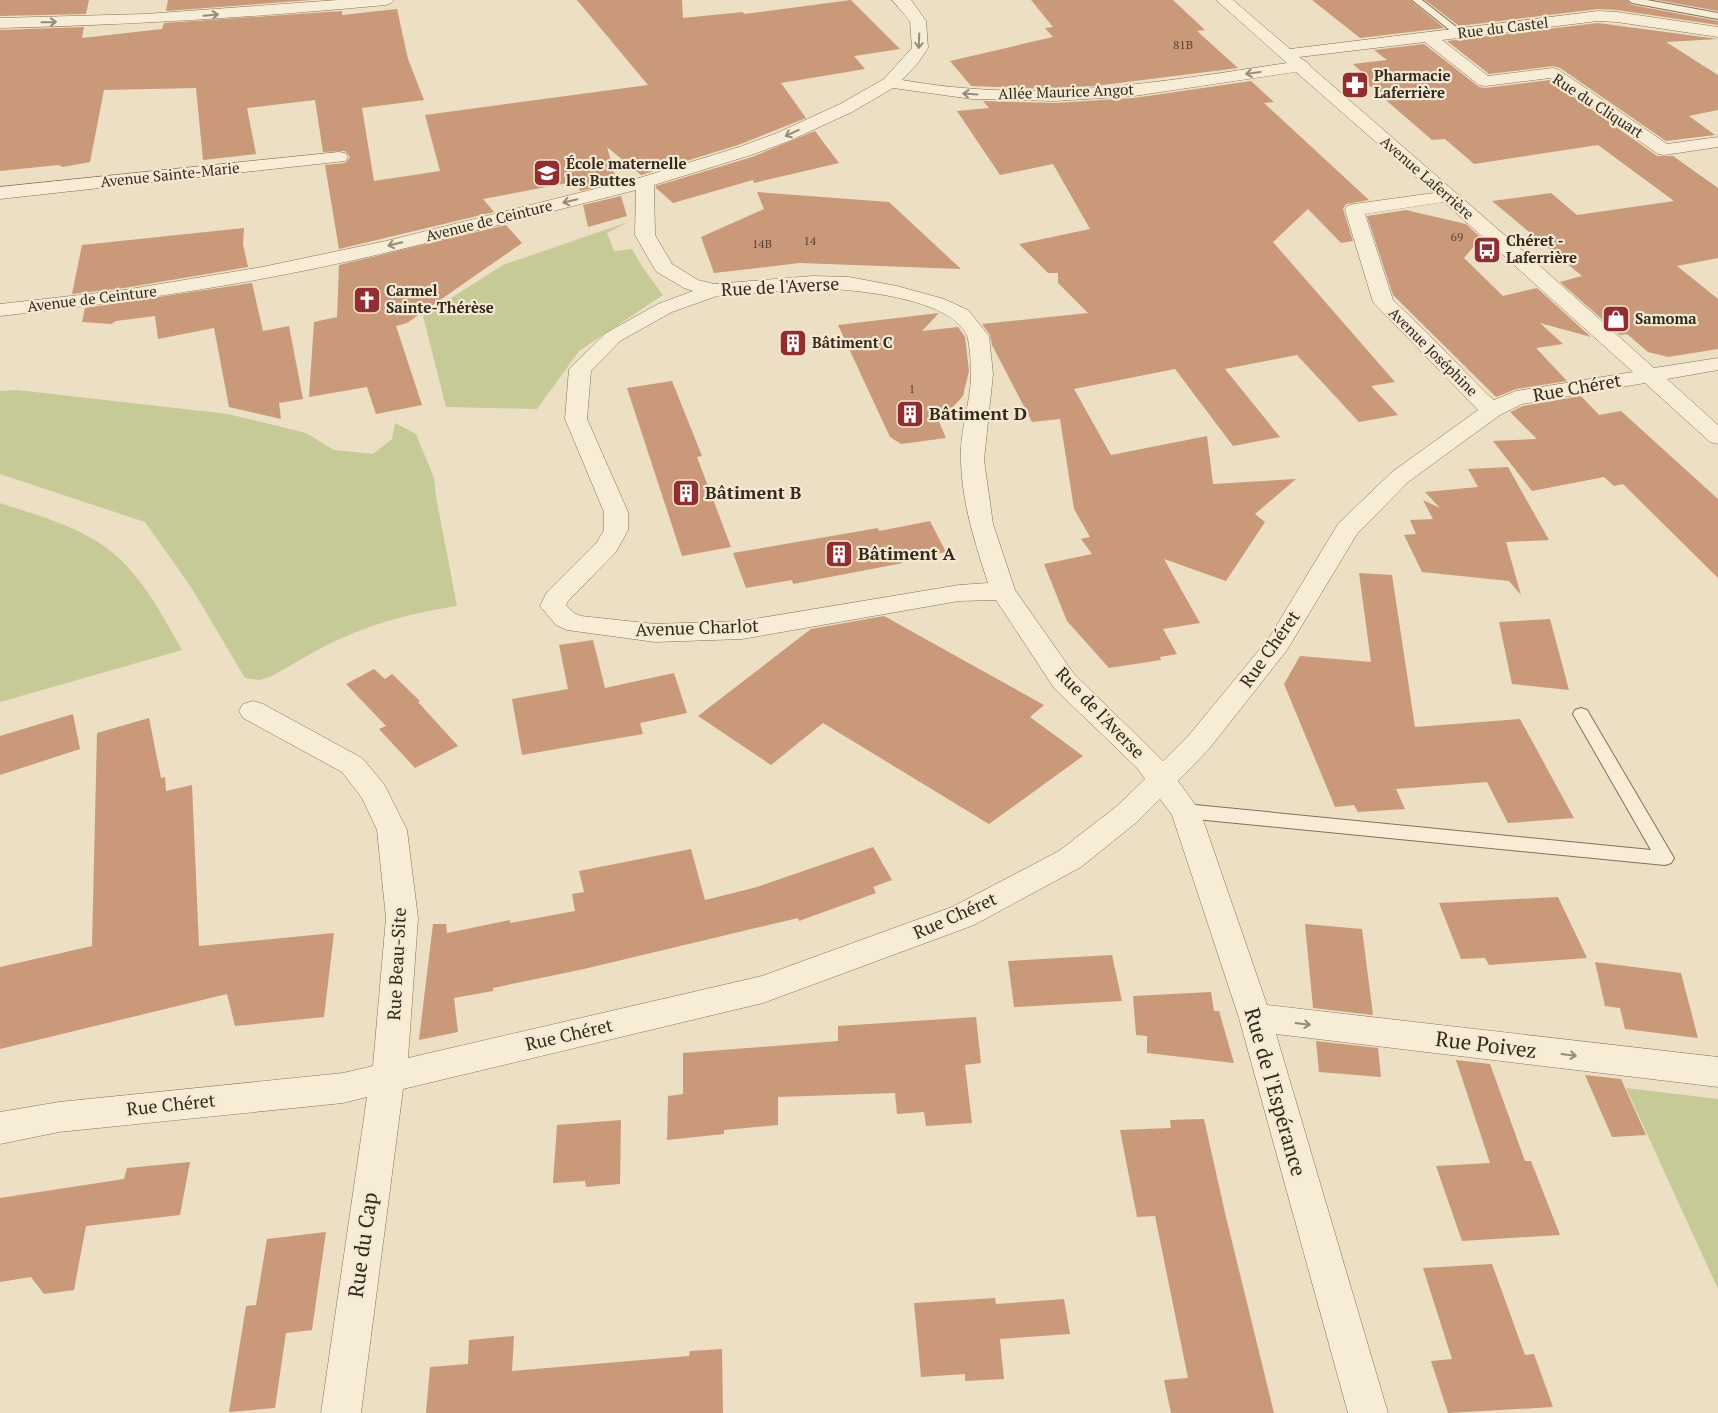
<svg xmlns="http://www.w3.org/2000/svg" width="1718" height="1413" font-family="'PT Serif',serif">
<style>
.green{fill:#c5ca97}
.building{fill:#c9997a}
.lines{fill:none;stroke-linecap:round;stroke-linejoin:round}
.lane-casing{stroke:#85705a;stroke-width:2}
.street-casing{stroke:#85705a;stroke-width:1}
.lane{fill:#f7ecd5;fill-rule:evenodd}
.street{fill:#f7ecd5;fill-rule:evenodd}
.oneway{stroke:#968a7a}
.labels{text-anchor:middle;stroke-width:4.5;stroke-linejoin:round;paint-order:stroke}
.far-number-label{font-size:12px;fill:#5b4535}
.far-street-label{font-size:15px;fill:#36291e;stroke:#f4e9d2}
.far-poi-label{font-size:15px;font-weight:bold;fill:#36291e;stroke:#f4e9d2;text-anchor:start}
.street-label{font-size:18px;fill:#36291e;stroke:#f4e9d2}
.poi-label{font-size:18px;font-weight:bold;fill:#36291e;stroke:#f4e9d2;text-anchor:start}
.near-street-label{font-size:21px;fill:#36291e;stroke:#f4e9d2}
</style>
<rect width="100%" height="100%" fill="#ecdfc3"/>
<path class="green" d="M628,222L607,233L614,251L632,249L643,268L663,295L579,351L537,409L446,407L423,316L503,265Z
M17,390L228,414L306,433L334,450L373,454L392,439L395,423L416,434L434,478L436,497L457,606C417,612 380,621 342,638C317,649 294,664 270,677L259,680L245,678L191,587L145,522L0,474V391Z
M0,503C38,516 83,527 114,554C144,579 163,617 182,650L0,702Z
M1626,1088L1718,1099V1289Z"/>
<path class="building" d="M0,0H89L86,14L0,16Z
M168,0H312L166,11Z
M577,0H682L683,18L743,12L744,14L851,0L900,49L854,56L865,69L781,83L806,118L738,145L641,175L607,147L617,182L580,191L578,181L483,199L494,212L339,249L325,165L345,163L350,157L345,151L323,152L315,100L247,108L256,154L203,160L196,88L104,90L90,162L63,167L58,165L0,171V30L84,27L82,38L162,29L164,23L342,11V15L397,9L408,59L424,100L362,108L374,181L440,171L425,115L648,85Z
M1031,0H1173L1205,30L1197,31L1238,68L1095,86L1048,89L971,86L950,61L1053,37L1045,28L1053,27Z
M1312,0H1410L1444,28L1360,38Z
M1425,0H1626L1632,5L1718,21V25L1617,10L1598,9L1459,26Z
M1657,0H1718V11Z
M1598,23L1718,39L1666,42L1718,75V110L1689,116L1715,135L1666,141L1560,68L1553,66L1489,74L1447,41Z
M1424,44L1479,87L1485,88L1550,80L1657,156H1673L1718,188V258L1677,266L1718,299V349L1668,357L1648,352L1627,334L1620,335L1560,282L1582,276L1492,201L1551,193L1577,215L1674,201L1598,145L1474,164L1445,139L1432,140L1358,76L1365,75L1353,64L1387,60L1374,50Z
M1251,81L1274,102L1264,103L1369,200L1346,204L1343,209L1353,241L1341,243L1308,209L1273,242L1395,382L1371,386L1398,415L1359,422L1297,355L1225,369L1280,437L1233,446L1175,369L1074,389L1111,455L1207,436L1213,484L1296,479L1255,514L1265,522L1226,581L1164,559L1200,623L1163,629L1177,654L1160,657L1161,660L1109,668L1067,621L1044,564L1092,554L1081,539L1090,537L1074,509L1060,419L1032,422L992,345L990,335L982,324L1088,313L1058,283V273H1048L1019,244L1090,229L1053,164L1000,175L957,111L989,108L983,101L1055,103L1134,98Z
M815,131L839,163L754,183L753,180L673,203L656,188V186L752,157Z
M757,192L889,202L961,269L800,263L714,273L701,237L764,209Z
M621,196L627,216L588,227L583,205Z
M1406,210L1466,224L1481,238L1464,258L1503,296L1537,288L1591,337L1540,323L1563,344L1536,348L1567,381L1516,389L1496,397L1393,295L1367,216Z
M506,225L522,243L407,323L396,326L422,405L376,414L367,387L309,397L314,322L337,317L339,265Z
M244,228L243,244L248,267L124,288L72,294L82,245Z
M252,283L263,331L289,326L303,399L279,403L281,419L229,407L214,328L158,339L155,316L116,321L111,324L82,322L85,308Z
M939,313L922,331L958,327L965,337L969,371L963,396L939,422L946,438L901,444L890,437L838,325Z
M672,381L702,456L697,457L731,547L682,556L627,388Z
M1581,396L1599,415L1621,411L1718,499V578L1623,484L1614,486L1604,477L1532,491L1493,441L1537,439L1510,412L1523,406Z
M1508,467L1549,540L1506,542L1521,595L1509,581L1422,572L1404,535L1416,534L1410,520L1433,519L1423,500L1440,508L1425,492L1478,487L1468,469Z
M930,521L946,552L901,560L903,563L793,584L792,580L746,588L733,553L878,528L879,531Z
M1359,573L1392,575L1415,727L1520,719L1574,818L1508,823L1487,782L1396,789L1405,809L1358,812L1354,805L1335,807L1284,684L1300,656L1371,662Z
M884,616L1044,705L1030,717L1083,756L989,824L823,723L771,765L698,716L811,629Z
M1550,619L1569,690L1512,684L1499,622Z
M593,640L605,688L674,673L687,713L640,723L643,734L522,755L512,699L568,689L559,645Z
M374,669L385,679L392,674L420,701L418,702L458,746L415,768L379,729L386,726L346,684Z
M73,714L80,749L0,775V736Z
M149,718L161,778L165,777L166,791L192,785L199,946L334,933L324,1017L235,1026L227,994L0,1049V967L92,946L97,733Z
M873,847L892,880L873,887L876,893L799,921L798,918L584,969L493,988V991L454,998L458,1032L419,1040L433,924H446L447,933L510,920V923L575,911L572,894L584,892L579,871L691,849L705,900L757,887Z
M1558,897L1587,958L1489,965L1485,958L1461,959L1439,903Z
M1305,924L1362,929L1373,1015L1313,1008Z
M1112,955L1122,1001L1014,1007L1008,961Z
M1595,962L1681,973L1698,1038L1625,1029L1620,1008L1605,1006Z
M1211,992L1214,1011H1219L1234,1063L1147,1053V1036L1136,1035L1133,996Z
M976,1017L981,1063L965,1065L972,1123L926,1126L924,1112L897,1114L895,1093L778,1097V1125L724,1130V1134L667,1140L668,1096L683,1094V1053L838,1041V1026Z
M1316,1041L1378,1048L1381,1077L1319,1072Z
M1456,1060L1490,1064L1525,1161H1531L1560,1235L1462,1241L1436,1166L1490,1163Z
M1585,1075L1621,1079L1646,1135L1612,1137Z
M1204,1119L1225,1213L1274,1413H1171L1164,1380L1188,1378L1155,1216L1137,1217L1120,1130L1171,1128L1170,1120Z
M621,1120L620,1184L586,1187L585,1181L553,1183L557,1125Z
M190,1162L180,1215L86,1226L74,1290L44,1294L31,1277L0,1282V1198L124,1179L127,1168Z
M326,1232L312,1330L286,1333L275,1408L229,1412L246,1306L256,1305L267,1239Z
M1492,1264L1525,1355L1534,1354L1553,1407L1448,1413L1431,1361L1452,1359L1423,1268Z
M995,1298L996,1304L1064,1299L1070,1334L1000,1339L1004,1379L965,1381V1374L921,1377L914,1303Z
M514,1336L512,1371L665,1358L689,1356L690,1351L722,1349L723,1413H426L430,1367L468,1364L469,1340Z"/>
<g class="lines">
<g class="lane-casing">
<path id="lane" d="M1412,0H1422L1464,33L1459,36L1456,35Z
M1628,0H1647L1718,13V19L1632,3Z
M1581,708L1587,710L1671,853L1674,858L1671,863L1665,865L1185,818L1179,816L1176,811L1179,806L1185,804L1651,850L1573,714L1575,710Z"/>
</g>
<g class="street-casing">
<path id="street" d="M338,0H394L391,3L386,5C258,17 129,25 0,28V18L145,14Z
M892,0H911L926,21L928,48L918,63L902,80C1037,104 1153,83 1287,63L1216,0H1233L1290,49L1598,11L1617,12L1718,27V37L1617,22L1598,21L1442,40L1488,76L1553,68L1559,70L1667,144L1718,137V147L1664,155L1658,154L1550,78L1485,86L1479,85L1425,42L1299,57L1308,63L1310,66L1531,258L1654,368L1718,358V370L1667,379L1718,425V444L1710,442L1645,383L1522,404L1500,415L1408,482L1357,534L1287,650L1209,749L1178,781L1200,811L1267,1005L1718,1057V1087L1276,1034L1388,1413H1348L1239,1018L1172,815L1160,799L1137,822L1081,867L974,925L763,1003L403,1089L361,1413H321L367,1097L343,1103L59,1132L0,1144V1112L59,1102L343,1073L373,1066L386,918L377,830L362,798L342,772L243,718L239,711L243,704L253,701L263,704L362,758L384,784L407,830L418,918L408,1058L762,976L952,907L1059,851L1117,806L1145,779L1137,768L1054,688L996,600L959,601L742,639L655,642L567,630L556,625L540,606L547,592L597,542L604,530V512L565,419L569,369L606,333L658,304L693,291L684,288L657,272L654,268L635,235L636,190C511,221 388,256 261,279C175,295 88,306 0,316V304L124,290L262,267L386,241L639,178L739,147L777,133L840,104L884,79L912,48L910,21ZM1296,72L1434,193L1354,204L1347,206L1345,210L1373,302L1478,410L1392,472L1338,524L1269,638L1189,735L1163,761L1074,674L1015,590L993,524L984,460L993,374L989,336L968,310L944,299L897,286L849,277L813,276L714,284L698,280L672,264L655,235L654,185L751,155L789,141L852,112L893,88L972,99L1055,101L1134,96ZM1444,202L1633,372L1516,391L1494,400L1486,393L1427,333L1393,300L1365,214ZM813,288C850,289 951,297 967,336C970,343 971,366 971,374C971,403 959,432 961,461C962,503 975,543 988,583L959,585L742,621L655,624L581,616L574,613L566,605L568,601L616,552L628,530V512L587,419L591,371L620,341L672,312L717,296Z
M339,152L345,153L348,157L345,161L0,199V187Z"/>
</g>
<use href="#lane" class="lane"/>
<use href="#street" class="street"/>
</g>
<defs><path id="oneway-shaft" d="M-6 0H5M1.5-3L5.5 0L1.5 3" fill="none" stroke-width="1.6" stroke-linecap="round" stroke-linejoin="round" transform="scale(1.25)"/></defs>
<g class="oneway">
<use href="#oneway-shaft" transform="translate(211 15) rotate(-5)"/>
<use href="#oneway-shaft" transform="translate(49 22) rotate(-1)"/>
<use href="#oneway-shaft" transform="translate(919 41) rotate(92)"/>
<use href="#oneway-shaft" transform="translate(1253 73) rotate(172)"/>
<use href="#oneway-shaft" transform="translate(970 94) rotate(-176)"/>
<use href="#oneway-shaft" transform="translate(792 133) rotate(155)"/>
<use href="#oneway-shaft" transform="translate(570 201) rotate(166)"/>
<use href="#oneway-shaft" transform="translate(395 244) rotate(166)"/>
<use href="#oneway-shaft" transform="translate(1303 1024) rotate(7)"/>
<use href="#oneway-shaft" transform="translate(1569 1055) rotate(7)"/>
</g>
<defs>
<g id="pharmacy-square" transform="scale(1.4375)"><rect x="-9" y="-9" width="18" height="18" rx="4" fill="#922d30" stroke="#f4e9d2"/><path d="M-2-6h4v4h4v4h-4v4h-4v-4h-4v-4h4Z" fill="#fff"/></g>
<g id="school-square" transform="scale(1.4375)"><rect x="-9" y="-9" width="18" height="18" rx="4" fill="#922d30" stroke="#f4e9d2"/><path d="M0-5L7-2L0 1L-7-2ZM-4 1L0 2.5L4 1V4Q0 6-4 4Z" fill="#fff"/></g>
<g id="bus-square" transform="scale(1.4375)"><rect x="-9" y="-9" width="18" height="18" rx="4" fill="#922d30" stroke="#f4e9d2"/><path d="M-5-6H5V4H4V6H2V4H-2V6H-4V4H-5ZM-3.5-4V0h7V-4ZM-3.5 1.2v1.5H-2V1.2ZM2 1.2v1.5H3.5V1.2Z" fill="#fff"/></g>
<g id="church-square" transform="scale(1.4375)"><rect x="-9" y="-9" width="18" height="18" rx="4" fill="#922d30" stroke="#f4e9d2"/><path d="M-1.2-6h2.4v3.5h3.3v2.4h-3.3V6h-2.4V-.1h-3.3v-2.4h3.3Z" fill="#fff"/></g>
<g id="shop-square" transform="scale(1.4375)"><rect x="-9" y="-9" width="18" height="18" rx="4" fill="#922d30" stroke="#f4e9d2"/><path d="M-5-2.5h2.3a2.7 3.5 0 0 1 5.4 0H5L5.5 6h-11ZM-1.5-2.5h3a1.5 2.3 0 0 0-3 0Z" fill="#fff"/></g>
<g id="building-square" transform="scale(1.4375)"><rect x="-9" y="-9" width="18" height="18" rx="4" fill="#922d30" stroke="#f4e9d2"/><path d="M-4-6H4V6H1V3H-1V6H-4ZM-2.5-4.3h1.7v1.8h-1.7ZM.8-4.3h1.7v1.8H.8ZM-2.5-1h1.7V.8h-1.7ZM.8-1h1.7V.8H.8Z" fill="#fff"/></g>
</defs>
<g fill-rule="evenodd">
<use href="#pharmacy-square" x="1355" y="85"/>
<use href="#school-square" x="547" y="173"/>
<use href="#bus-square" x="1487" y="250"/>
<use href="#church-square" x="367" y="300"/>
<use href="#shop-square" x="1616" y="319"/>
<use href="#building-square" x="793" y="343"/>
<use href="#building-square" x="910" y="414"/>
<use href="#building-square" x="686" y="493"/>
<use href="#building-square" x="839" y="554"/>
</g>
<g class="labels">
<g class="far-number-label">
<text x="1183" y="49">81B</text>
<text x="1457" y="241">69</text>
<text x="810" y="245">14</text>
<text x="762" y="248">14B</text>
<text x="912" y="393">1</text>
</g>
<g class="far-street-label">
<text transform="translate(1503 28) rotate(-7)" y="5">Rue du Castel</text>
<text transform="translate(1066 92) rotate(-2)" y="5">Allée Maurice Angot</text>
<text transform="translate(1598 106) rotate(33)" y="5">Rue du Cliquart</text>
<text transform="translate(170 175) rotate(-6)" y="5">Avenue Sainte-Marie</text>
<text transform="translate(1427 178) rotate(41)" y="5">Avenue Laferrière</text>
<text transform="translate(489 221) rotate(-14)" y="5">Avenue de Ceinture</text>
<text transform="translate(92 299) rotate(-7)" y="5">Avenue de Ceinture</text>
<text transform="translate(1433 352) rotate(45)" y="5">Avenue Joséphine</text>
</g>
<g class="far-poi-label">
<text x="1374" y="81">Pharmacie<tspan x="1374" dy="17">Laferrière</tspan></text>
<text x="566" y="169">École maternelle<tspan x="566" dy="17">les Buttes</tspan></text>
<text x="1506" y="246">Chéret -<tspan x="1506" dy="17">Laferrière</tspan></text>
<text x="386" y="296">Carmel<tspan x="386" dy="17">Sainte-Thérèse</tspan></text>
<text x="1635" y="324">Samoma</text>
<text x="812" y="348">Bâtiment C</text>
</g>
<g class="street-label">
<text transform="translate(780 287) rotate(-3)" y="6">Rue de l'Averse</text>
<text transform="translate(1577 388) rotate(-10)" y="6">Rue Chéret</text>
<text transform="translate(697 628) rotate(-2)" y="6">Avenue Charlot</text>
<text transform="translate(1270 649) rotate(-55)" y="6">Rue Chéret</text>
<text transform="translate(1100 713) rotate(46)" y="6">Rue de l'Averse</text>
<text transform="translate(955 916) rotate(-24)" y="6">Rue Chéret</text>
<text transform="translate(397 964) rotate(-87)" y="6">Rue Beau-Site</text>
<text transform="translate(569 1035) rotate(-13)" y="6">Rue Chéret</text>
<text transform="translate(171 1105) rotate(-6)" y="6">Rue Chéret</text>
</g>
<g class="poi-label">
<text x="929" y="420">Bâtiment D</text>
<text x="705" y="499">Bâtiment B</text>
<text x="858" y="560">Bâtiment A</text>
</g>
<g class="near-street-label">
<text transform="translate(1486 1045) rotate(7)" y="7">Rue Poivez</text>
<text transform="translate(1275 1092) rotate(74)" y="7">Rue de l'Espérance</text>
<text transform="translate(363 1245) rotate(-82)" y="7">Rue du Cap</text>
</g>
</g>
</svg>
